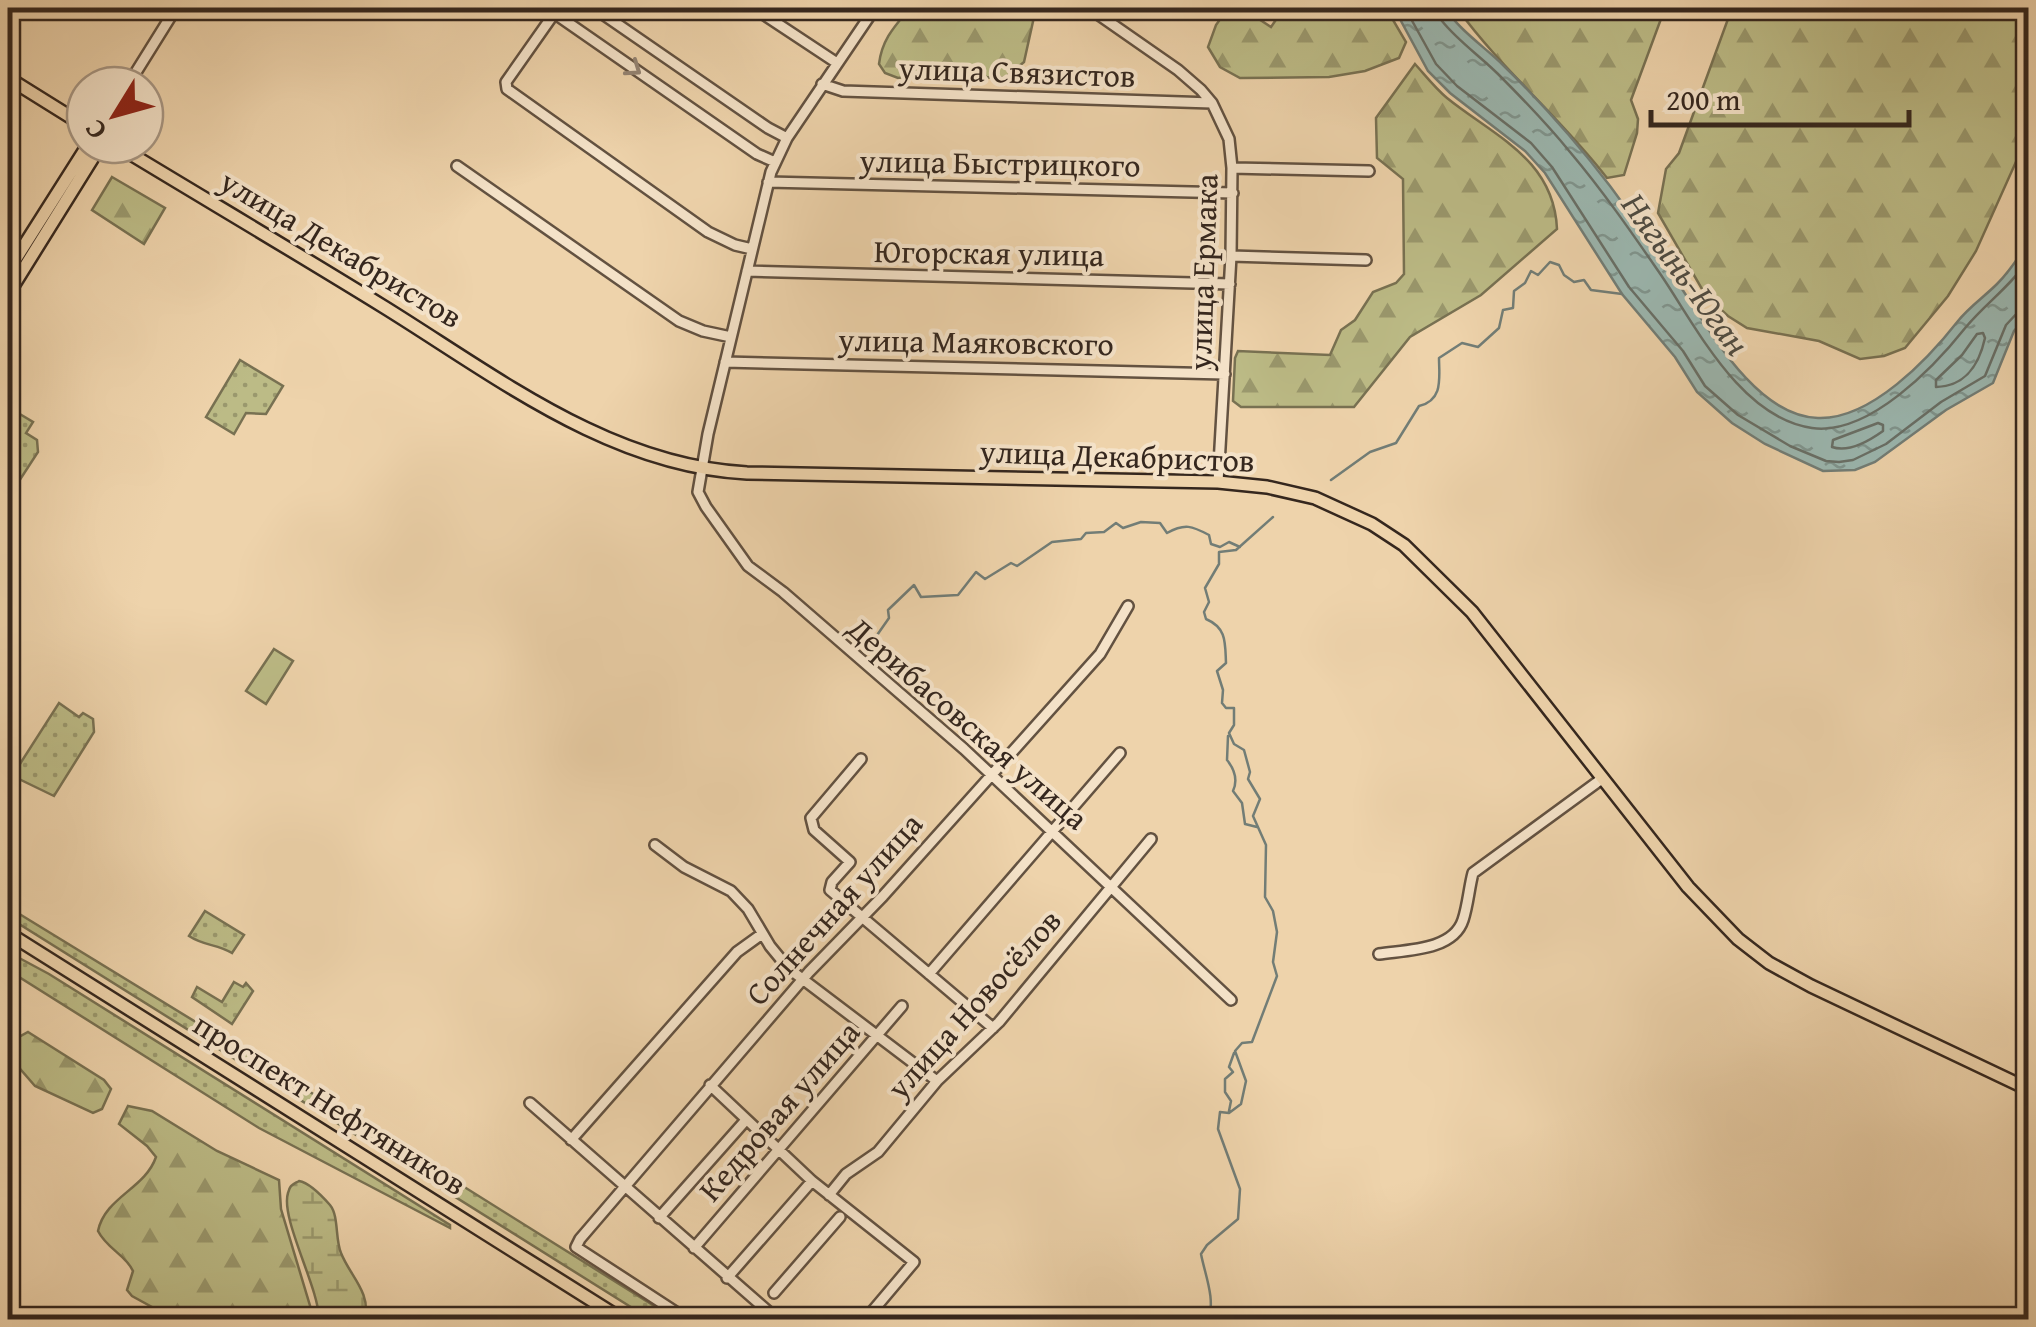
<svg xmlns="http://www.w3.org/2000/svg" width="2036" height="1327" font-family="'Gentium Book Plus',serif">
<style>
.green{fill:url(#green-dots);stroke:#787152;stroke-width:2.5}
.forest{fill:url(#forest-firs);stroke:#787152;stroke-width:2.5}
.wetland{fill:url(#wetland-marsh);stroke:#787152;stroke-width:2.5}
.pitch{fill:#bcbb86;stroke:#787152;stroke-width:2.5}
.water{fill:url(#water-ripples);stroke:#727d76;stroke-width:2.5}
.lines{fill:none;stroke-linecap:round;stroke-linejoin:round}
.shore{stroke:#686f67;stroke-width:2.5}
.stream{stroke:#727d76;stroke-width:2.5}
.minor-casing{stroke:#635241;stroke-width:14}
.major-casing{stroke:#35271e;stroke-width:16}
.minor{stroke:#f4e2c8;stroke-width:9}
.major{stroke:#eed3ab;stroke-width:11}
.oneway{stroke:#948473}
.labels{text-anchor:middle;stroke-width:8;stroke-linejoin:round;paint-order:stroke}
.street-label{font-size:32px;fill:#35271e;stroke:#f4e2c8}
.water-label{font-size:35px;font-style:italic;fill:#4e4b42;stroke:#f4e2c8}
</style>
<defs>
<pattern id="green-dots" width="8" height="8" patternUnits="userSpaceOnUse" patternTransform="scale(2.5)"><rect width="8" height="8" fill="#bcbb86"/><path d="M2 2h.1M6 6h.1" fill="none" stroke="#9a986d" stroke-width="1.8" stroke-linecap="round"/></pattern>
<pattern id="forest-firs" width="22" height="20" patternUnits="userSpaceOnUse" patternTransform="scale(2.5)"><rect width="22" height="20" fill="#bcbb86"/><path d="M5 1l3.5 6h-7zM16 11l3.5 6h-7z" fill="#9a986d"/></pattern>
<pattern id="wetland-marsh" width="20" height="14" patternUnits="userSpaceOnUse" patternTransform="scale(2.5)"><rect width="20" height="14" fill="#bcbb86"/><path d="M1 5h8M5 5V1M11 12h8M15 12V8" fill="none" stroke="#9a986d"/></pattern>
<pattern id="water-ripples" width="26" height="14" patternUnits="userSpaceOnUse" patternTransform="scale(2.5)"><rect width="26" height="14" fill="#9bb7b0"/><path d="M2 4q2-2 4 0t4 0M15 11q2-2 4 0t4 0" fill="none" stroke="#7f958f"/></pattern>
</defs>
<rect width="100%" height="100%" fill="#eed3ab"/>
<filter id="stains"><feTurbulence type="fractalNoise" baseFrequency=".002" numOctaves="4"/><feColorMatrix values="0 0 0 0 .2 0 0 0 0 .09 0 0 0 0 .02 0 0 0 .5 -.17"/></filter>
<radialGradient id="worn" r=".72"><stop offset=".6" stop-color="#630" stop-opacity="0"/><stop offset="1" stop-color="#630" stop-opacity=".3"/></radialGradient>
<path class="green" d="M240,360L283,386L266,414L246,413L234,434L206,417Z
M8,407L33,422L26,433L37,440L38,452L8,498Z
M59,703L79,717L83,713L93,719L94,732L54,796L17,778L18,767Z
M8,907L426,1163L675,1319H650L8,917Z
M205,911L244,935L232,953C217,944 204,946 189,936Z
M8,952L49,974L450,1225V1228L259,1128L8,970Z
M234,982L243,987L246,983L253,991L232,1024L192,997L197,987L222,1002Z"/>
<path class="forest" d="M910,8H1036L1024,62L1006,77L996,79L953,70L898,78L885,73L879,64C882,39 895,26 910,8Z
M1228,8H1242L1271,27L1284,8H1386L1406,42L1399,58L1365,71L1329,77L1240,78L1220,67L1208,47L1216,25Z
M1457,8H1665L1631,100L1638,119L1637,133L1624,175L1607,178C1561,118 1501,69 1457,8Z
M1732,8H2028V135L1976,251L1948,296L1905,348L1884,356L1860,359L1819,341L1747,328L1728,316L1706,296L1658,213L1666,169L1679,153Z
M1415,64C1425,75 1435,88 1447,98C1494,136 1554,159 1557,229L1481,295L1410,337L1354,407H1241L1233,401L1235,358L1238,351L1330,355L1341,330L1355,320L1373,292L1396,283L1404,274L1403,179L1377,158L1376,118Z
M112,177L165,208L144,244L92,210Z
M28,1032L104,1080L111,1089L102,1109L93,1113L35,1086L9,1056L19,1037Z
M128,1106L152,1111L217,1151L279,1180L281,1209L314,1319H174L132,1296L127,1290L133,1271C126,1255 107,1249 98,1231C105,1197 145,1189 156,1157L147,1146L119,1124Z"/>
<path class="wetland" d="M299,1181C310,1183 323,1197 330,1205C339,1216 335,1239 341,1253C350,1276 371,1292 365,1319H319C319,1288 280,1218 288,1193C290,1185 292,1185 299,1181Z"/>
<path class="pitch" d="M274,649L293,661L266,704L246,691Z"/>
<path class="water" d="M1394,8H1445C1460,31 1485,47 1504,66C1543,104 1578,144 1610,186C1633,217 1654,248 1676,280C1707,325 1754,416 1818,418C1871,420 1929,358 1958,321C1969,307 1984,297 1997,284C2009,272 2019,257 2028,242V315L2014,331L1993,383L1946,410L1875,462L1855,470L1823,471L1765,444L1732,423L1697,392L1675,357L1622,294L1545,173L1525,151L1450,93L1428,71Z"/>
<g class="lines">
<path class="shore" d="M1405,8L1436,64L1457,86L1531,143L1552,167L1629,287L1683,351L1705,386L1738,415L1790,446L1826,461L1839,462L1853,460L1886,444L1941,402L1985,376L2006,325L2019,311L2028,309
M1438,8C1438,16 1437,15 1442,21C1458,41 1480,56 1498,74C1523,99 1548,125 1570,152C1603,191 1632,233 1661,275C1697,328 1741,418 1812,428C1869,436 1935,366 1966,327C1986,303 2011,286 2028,260
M1983,333L1985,338C1979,365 1966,386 1936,387V380L1962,355L1977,334Z
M1878,423L1883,425V431C1869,441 1849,453 1832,447L1833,440Z"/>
<path class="stream" d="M1331,480L1370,452L1396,443L1419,406C1444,400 1439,377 1439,358L1462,343L1478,347L1499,328L1503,310L1513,308L1514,291L1525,283L1531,271L1538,275L1550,262L1559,265L1564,275L1574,282L1584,280L1591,290L1622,294
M875,638L889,618L888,610L914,585L921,597L958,595L976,572L985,579L1011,563L1017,566L1052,542L1081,539L1086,533L1104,532L1116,523L1123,528L1141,522L1160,523L1167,533C1185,523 1192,526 1209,535L1211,544L1220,547L1229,542L1240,547
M1228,736L1227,760C1235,770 1238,780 1233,791L1242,803L1245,824L1257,827
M1229,1111L1231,1101L1225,1092V1079L1233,1072L1229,1067L1234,1053
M1208,1320C1216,1300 1205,1275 1201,1254L1207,1245L1238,1219L1240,1189L1218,1129L1220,1112L1229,1113L1241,1104L1246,1081L1235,1051L1242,1043L1252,1042L1277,976L1273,962L1277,932L1273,911L1265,897L1266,845L1253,816L1260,799L1248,779L1250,772L1244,750L1234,744L1229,733L1234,725V708H1226L1222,703L1223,690L1217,671L1226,663C1225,643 1227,628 1206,619L1204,612L1209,602L1205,588L1219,564V552L1236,550L1273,517"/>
<g class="minor-casing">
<path id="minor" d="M558,8L506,82L507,89L708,232L735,245L752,249
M594,8L768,128L787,138
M754,8L837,63
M875,8L787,138L771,172L708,434L698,492L706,507L748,566L783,592L964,749L1231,1000
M1089,8L1178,70L1201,90L1212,103L1229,139L1232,168L1231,256L1218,482
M554,13L757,154L775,162
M822,84L843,91L1212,103
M128,85L176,8
M457,166L679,321L703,331L731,337
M1232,168L1369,171
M768,182L1233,193
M1231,256L1366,260
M747,271L1230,284
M725,362L1225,374
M861,759L811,818L814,830L850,862L832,882L830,890L993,1028
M655,845L684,867L731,891L748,909L770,946L788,968L937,1081
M1379,954C1405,950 1453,951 1463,920C1468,905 1469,888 1473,873L1603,778
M929,974L1120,753
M710,1085L812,1181L914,1262L865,1320
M530,1103L778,1320
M571,1140L737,952L762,934
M829,1195L846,1174L878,1152L937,1081L999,1022L1151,839
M659,1218L746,1120
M694,1248L902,1006
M727,1278L812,1181
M774,1293L840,1217
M688,1320L576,1247L580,1239L809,972L883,896L1100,654L1128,606"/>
</g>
<g class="major-casing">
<path id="major" d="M8,78L85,126
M116,145C205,199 295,252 384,307C497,377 610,466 747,473L1218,482L1267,487L1315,498L1372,524L1404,545L1472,612L1688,887L1738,939L1769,963L1811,986L2028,1089
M8,271L88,145
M8,294L92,159L95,145
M8,933L623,1320"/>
</g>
<use href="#minor" class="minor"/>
<use href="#major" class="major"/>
</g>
<defs><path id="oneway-chevron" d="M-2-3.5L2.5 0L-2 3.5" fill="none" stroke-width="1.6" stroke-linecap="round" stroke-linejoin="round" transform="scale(2.5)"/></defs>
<use class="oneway" href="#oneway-chevron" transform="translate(634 69) rotate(35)"/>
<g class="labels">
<g class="street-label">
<text transform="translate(1017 72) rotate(2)" y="11">улица Связистов</text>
<text transform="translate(1000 163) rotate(1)" y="11">улица Быстрицкого</text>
<text transform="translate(341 249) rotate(31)" y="11">улица Декабристов</text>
<text transform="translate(989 253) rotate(1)" y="11">Югорская улица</text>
<text transform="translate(1203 272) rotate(-88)" y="11">улица Ермака</text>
<text transform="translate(976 342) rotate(1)" y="11">улица Маяковского</text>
<text transform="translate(1117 456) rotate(2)" y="11">улица Декабристов</text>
<text transform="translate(968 723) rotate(41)" y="11">Дерибасовская улица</text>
<text transform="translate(834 909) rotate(-48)" y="11">Солнечная улица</text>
<text transform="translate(974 1004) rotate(-48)" y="11">улица Новосёлов</text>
<text transform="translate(330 1104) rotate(32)" y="11">проспект Нефтяников</text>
<text transform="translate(779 1111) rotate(-49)" y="11">Кедровая улица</text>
</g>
<g class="water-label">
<text transform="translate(1686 274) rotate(54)" y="12">Нягынь-Юган</text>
</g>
</g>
<rect width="2036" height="1327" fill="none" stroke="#eed3ab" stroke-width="40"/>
<rect x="10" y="10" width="2016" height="1307" fill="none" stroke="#35271e" stroke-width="5"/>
<rect x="20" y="20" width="1996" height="1287" fill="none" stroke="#35271e" stroke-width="2.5"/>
<g transform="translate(115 115) rotate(233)"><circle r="48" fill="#f4e2c8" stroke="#a89784" stroke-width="2.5"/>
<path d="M0-8L18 38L0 25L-18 38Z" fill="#8f2418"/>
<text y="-15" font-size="28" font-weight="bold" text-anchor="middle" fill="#35271e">С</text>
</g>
<path d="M1651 110v15h258v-15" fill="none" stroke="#35271e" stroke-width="5"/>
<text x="1666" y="110" font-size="30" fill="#35271e" stroke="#f4e2c8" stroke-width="8" paint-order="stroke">200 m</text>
<rect width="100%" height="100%" filter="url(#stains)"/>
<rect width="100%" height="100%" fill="url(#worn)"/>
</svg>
